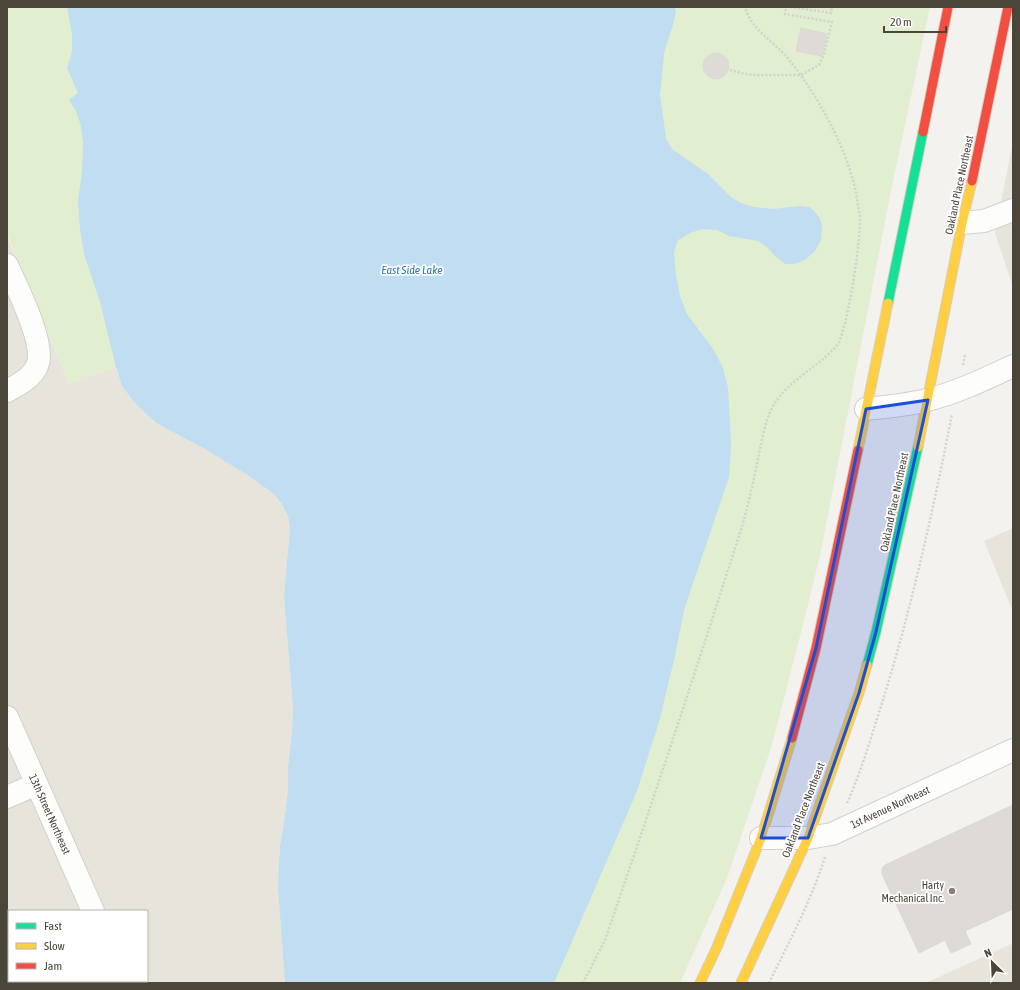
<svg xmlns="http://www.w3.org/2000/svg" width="1020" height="990" font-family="'Asap Condensed',sans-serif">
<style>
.residential{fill:#e7e4dc;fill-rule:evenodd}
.green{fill:#e1eecf}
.water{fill:#c0ddf1}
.building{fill:#dedbd6;stroke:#dcd9d4}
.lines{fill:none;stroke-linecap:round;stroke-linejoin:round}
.street-casing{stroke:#d2d0cb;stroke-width:24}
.fast-casing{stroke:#d6cebb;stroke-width:11}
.slow-casing{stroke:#d6cebb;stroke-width:11}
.jam-casing{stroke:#d6cebb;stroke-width:11}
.path{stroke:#d3d2cc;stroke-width:2.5;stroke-dasharray:2 2;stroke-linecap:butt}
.street{stroke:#fdfdfc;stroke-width:22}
.fast{stroke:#16e098;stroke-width:9}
.slow{stroke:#ffcf43;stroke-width:9}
.jam{stroke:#f24e42;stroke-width:9}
.marked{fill:#1d4ed8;fill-opacity:0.2;stroke:#1d4ed8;stroke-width:3;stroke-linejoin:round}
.poi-dot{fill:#868178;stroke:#fff;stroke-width:1.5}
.labels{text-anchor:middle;stroke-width:3.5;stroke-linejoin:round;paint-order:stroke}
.street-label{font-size:11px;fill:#4b4439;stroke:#fff}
.poi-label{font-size:11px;fill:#4b4439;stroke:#fff;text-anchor:end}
.water-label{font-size:12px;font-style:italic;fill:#2e7ab2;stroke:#fff}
</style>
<rect width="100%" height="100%" fill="#f4f2ee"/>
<path class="residential" d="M1013,141V287L995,233Z
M7,236L69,384L116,367L122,386L133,401L145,413L158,424L205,449L249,476L274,494L282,504L288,516L290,528L284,596L293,708L292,731L288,768V789L285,816L280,846L278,887L285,983H7ZM9,911H147V981H9Z
M1013,528V612L984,541Z
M1013,943V983H926Z"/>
<path class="green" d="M7,7H930L892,186L821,551L806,613L771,748L727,878L680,983H285L278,887L280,846L285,816L288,789V768L292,731L293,708L284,596L290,528L288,516L282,504L274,494L249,476L205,449L158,424L145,413L133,401L122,386L116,367L69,384L7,234Z"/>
<path class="water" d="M67,7H675L676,11L673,25L664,53L660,96L666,138L672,149L708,174L732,198L741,203L754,207L773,209L800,206L810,207L816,213L821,221L822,229L821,240L815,251L805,260L794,264H785L775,256L767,247L758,241L729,236L717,230L702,229L690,233L678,240L674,252L676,275L680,296L687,314L713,349L723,368L728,388L731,445L729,477L684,610L674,660L659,722L637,791L554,983H285L278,887L280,846L285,816L288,789V768L292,731L293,708L284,596L290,528L288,516L282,504L274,494L249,476L205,449L158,424L145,413L133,401L122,386L116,367L100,302L84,254L80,229L78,201L82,172L83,144L81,126L76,111L69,100L78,93L67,68L72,51V33Z"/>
<path class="building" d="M801,28L827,34L822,56L796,51Z
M703 66a13 13 0 1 1 26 0a13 13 0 1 1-26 0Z
M1013,805V909L965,931L971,944L951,953L945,940L919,953L882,874V868L885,865Z"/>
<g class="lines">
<g class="street-casing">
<path id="street" d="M962,223L984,221L1013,210
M7,265C16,286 47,345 37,366C32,378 18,385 7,391
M866,409C886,407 907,405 927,400C956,393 985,379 1013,366
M7,717L93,911
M7,797L37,784
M761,838H808L832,834L1013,750
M124,981L125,983"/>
</g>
<g class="fast-casing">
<path id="fast" d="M888,303L923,132
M867,665L876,632L918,447"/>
</g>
<g class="slow-casing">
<path id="slow" d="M918,447L962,223L972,181
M858,450L888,303
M700,983L717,947L761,838L792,738
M741,983L808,838L859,693L867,665"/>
</g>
<g class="jam-casing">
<path id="jam" d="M923,132L948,7
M972,181L1008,7
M792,738L816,648L858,450"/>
</g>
<path class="path" d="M790,7L831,13L832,7
M730,70L745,74L755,75H801L819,65L824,54L832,22L785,14L786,7
M963,365L965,355
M847,803C862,770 872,734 883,700C912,606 933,511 952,414
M583,983L605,940C651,807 695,673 738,539C747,512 753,483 759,454C762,440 765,423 771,410C785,381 817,369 837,345C847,334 861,238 860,220C860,213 858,206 857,199C850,154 819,97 790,61C775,41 753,33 745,7
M769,983C789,942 811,901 825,857"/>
<use href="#street" class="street"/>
<use href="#fast" class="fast"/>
<use href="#slow" class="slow"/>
<use href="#jam" class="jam"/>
</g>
<path class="marked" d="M928,400L876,632L859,693L808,838H761L816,648L866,409Z"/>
<circle class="poi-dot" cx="952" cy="891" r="4"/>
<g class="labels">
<g class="street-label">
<text transform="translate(959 185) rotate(-78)" y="4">Oakland Place Northeast</text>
<text transform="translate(894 502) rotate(-78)" y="4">Oakland Place Northeast</text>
<text transform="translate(890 807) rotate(-25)" y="4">1st Avenue Northeast</text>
<text transform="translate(803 810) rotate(-69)" y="4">Oakland Place Northeast</text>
<text transform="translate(50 814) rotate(66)" y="4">13th Street Northeast</text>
</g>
<g class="poi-label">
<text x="944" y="889">Harty<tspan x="944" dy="13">Mechanical Inc.</tspan></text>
</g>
<g class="water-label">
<text x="412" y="274">East Side Lake</text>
</g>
</g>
<rect width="1020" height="990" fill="none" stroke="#4b4439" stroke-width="16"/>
<rect x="8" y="910" width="140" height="72" fill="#ffffff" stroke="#b7b4b0"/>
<rect x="16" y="923" width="20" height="6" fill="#16e098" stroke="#b7b4b0"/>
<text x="44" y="930" font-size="12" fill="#4b4439">Fast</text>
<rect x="16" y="943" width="20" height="6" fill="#ffcf43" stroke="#b7b4b0"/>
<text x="44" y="950" font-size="12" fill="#4b4439">Slow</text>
<rect x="16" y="963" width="20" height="6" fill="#f24e42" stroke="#b7b4b0"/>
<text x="44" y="970" font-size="12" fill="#4b4439">Jam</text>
<g transform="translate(992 962) rotate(336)" stroke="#ffffff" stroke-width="3" paint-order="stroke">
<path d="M0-3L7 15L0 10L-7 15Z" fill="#4b4439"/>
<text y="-6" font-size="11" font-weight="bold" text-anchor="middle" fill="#4b4439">N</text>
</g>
<path d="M884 26v6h62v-6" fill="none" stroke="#4b4439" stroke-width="2"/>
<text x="890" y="26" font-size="12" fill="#4b4439" stroke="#ffffff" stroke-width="3" paint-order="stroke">20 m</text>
</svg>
